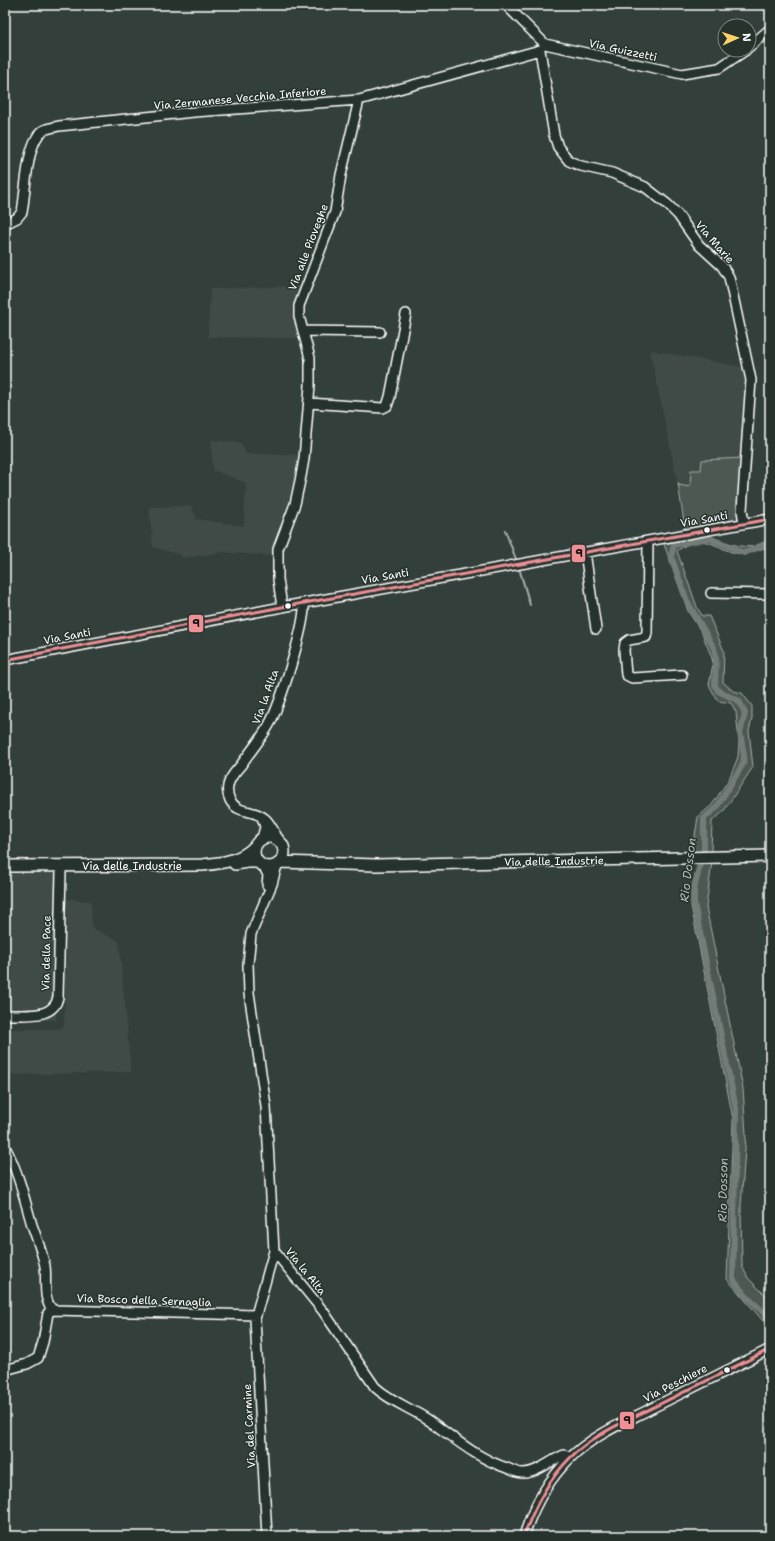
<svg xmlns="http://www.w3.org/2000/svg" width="775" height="1541" font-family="'Shantell Sans',sans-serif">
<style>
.built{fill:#404c47}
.green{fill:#4d5853;stroke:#a6aca9}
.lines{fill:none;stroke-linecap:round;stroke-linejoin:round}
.stream{stroke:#abb0ae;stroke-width:2}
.canal{stroke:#737b78;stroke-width:6}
.minor-casing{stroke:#fff;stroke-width:12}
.major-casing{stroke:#fff;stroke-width:14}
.minor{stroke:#26332d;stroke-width:9}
.major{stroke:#26332d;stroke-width:11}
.bus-1-casing{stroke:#26332d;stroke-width:6}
.bus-1{stroke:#ef8f96;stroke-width:3}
.bus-dot{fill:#fff;stroke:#26332d;stroke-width:1.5}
.labels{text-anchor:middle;stroke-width:3;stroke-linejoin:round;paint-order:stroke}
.street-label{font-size:11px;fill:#fff;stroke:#26332d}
.water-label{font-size:12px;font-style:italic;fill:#b9bdbc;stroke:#26332d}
.line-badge{stroke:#26332d;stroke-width:1.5}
.pale-badge-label{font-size:11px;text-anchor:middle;font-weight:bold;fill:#111}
</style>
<rect width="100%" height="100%" fill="#333f3a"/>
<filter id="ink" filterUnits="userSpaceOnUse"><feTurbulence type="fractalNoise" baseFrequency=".025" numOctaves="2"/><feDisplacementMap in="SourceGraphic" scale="8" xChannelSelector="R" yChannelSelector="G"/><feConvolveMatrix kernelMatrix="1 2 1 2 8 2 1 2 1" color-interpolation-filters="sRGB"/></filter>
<g filter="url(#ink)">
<path class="built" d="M302,286L301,338L208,337L210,289Z
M650,350L747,368L749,380L744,458L699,489L678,485Z
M211,440L241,443L246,454L302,455L300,474L274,556L224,552L182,558L181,555L153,547L149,507L191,506L197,519L244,526L246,483L213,470Z
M5,873H58L56,1020H5Z
M67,899L91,901L92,928L119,941L131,1072L5,1075V1029H60L64,1026Z"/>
<path class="green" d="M744,458L740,519L685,529L678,483V485L690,487L691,470H701L702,460Z
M710,536C723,541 740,549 755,546C760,544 764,541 770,541V548C760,547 754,554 743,554C717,553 707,528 677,551L697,607L702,616H709L724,651L723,682L733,691L742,693L752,706V719L749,731L753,767L723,812L712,821L711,853H692L698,817L712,805L729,779L738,757L739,742L736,712L731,703L718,701L709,685L713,664L712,658L702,633L688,611L664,544Z
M698,862H712L706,907L743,1088L746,1135L741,1206L742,1266L748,1278L770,1300V1329L727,1279L733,1119L691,905V891Z"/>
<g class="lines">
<path class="stream" d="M505,530L517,562
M519,568L530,605"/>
<path class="canal" d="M770,545H763L744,553L709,538L674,545L671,556L687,601L714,648L716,659L715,685L718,691L739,701L745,713L740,733L744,755L743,764L716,808L704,818V848L694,889V903L736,1109L733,1279L745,1295L770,1318"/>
<g class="minor-casing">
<path id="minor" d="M506,5L545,44L682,74L719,68L746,50
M749,47L770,29
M540,50L554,135L558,147L569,161L581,166L612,173L645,187L667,204L678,215L699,245L722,266L729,277L751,380L742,510L744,523
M5,224L17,218L22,212C26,192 26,140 44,130C48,128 55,127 59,126L194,112L359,100L540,50
M303,331L380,332
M309,403L383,408L387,406L390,397L406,314
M648,541L647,633L646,637L629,640L625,643L624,650L626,675L632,678L682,675
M585,552L596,629
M711,593L770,594
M282,607L278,579V549L295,504L301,476L304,459L310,385V358L299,316V306L335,212L341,175L359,100
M5,660L282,607L770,519
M262,817L265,827L262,838
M279,840C274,833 271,823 264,818C253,809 237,814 230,800C223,786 232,775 241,765C250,752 261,739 269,725C280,705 306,623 304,603
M277,865L272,884L251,934L248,964L249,993L266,1106L274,1251L323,1311L375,1387C390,1401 410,1408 427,1419C453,1437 476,1458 507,1468C512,1470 517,1473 522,1473C536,1474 551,1460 564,1455L570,1457
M264,867L268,875L267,885
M5,1015C23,1014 54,1020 58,997L61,871
M5,1147C19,1173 24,1198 32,1225C37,1239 42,1252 45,1266C47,1280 42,1300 53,1310
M256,1315L255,1319L267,1536
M5,1370L27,1364L38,1358L43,1342L48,1313L53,1310L256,1315L274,1251
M524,1536C533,1507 548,1480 570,1458C592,1436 623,1423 650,1409C690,1389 730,1369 770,1349"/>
</g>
<g class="major-casing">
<path id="major" d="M254 852a15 15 0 1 1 30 0a15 15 0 1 1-30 0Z
M280,862L376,865L770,856
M235,864L247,862H258
M5,866L202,865C221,863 241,861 254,847"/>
</g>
<use href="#minor" class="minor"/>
<use href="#major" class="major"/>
<g class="bus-1-casing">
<path id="bus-1" d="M5,660L282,607L770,519
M524,1536C534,1507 548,1480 570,1458C594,1434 628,1420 658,1405C696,1386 733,1368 770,1349"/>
</g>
<use href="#bus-1" class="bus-1"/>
</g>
</g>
<g class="bus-dot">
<circle cx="707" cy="530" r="3.5"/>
<circle cx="288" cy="606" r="3.5"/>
<circle cx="727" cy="1370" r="3.5"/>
</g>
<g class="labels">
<g class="street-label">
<text transform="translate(623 50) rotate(12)" y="4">Via Guizzetti</text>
<text transform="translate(240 98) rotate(-5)" y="4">Via Zermanese Vecchia Inferiore</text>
<text transform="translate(715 242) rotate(49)" y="4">Via Marie</text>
<text transform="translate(308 247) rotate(-69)" y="4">Via alle Pioveghe</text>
<text transform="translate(704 519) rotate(-10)" y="4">Via Santi</text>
<text transform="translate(385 576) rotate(-10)" y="4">Via Santi</text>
<text transform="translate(67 636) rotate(-11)" y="4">Via Santi</text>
<text transform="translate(265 697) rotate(-70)" y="4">Via la Alta</text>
<text transform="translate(554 861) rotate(-1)" y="4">Via delle Industrie</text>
<text x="132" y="870">Via delle Industrie</text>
<text transform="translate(46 953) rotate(-89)" y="4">Via della Pace</text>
<text transform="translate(306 1271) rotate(51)" y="4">Via la Alta</text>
<text transform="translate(144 1300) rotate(2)" y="4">Via Bosco della Sernaglia</text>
<text transform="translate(675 1383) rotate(-27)" y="4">Via Peschiere</text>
<text transform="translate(249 1426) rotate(-93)" y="4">Via del Carmine</text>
</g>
<g class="water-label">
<text transform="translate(688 870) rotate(-83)" y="4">Rio Dosson</text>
<text transform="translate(723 1190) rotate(-89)" y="4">Rio Dosson</text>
</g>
</g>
<g class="line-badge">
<rect x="571" y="544" width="15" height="19" rx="4" fill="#ef8f96"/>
<rect x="188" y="614" width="16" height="19" rx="4" fill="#ef8f96"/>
<rect x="619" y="1411" width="16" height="19" rx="4" fill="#ef8f96"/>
</g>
<g class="pale-badge-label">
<text x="579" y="557">9</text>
<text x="196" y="627">9</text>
<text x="627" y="1424">9</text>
</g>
<rect width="775" height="1541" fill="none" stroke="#26332d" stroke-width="20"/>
<rect x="10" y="10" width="755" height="1521" fill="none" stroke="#fff" stroke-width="1.5" filter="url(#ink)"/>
<g transform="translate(737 38) rotate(87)"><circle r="19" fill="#26332d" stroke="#7d8581"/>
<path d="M0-3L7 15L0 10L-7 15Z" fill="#ffd166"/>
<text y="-6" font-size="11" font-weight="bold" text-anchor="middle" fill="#ffffff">N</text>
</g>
</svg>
